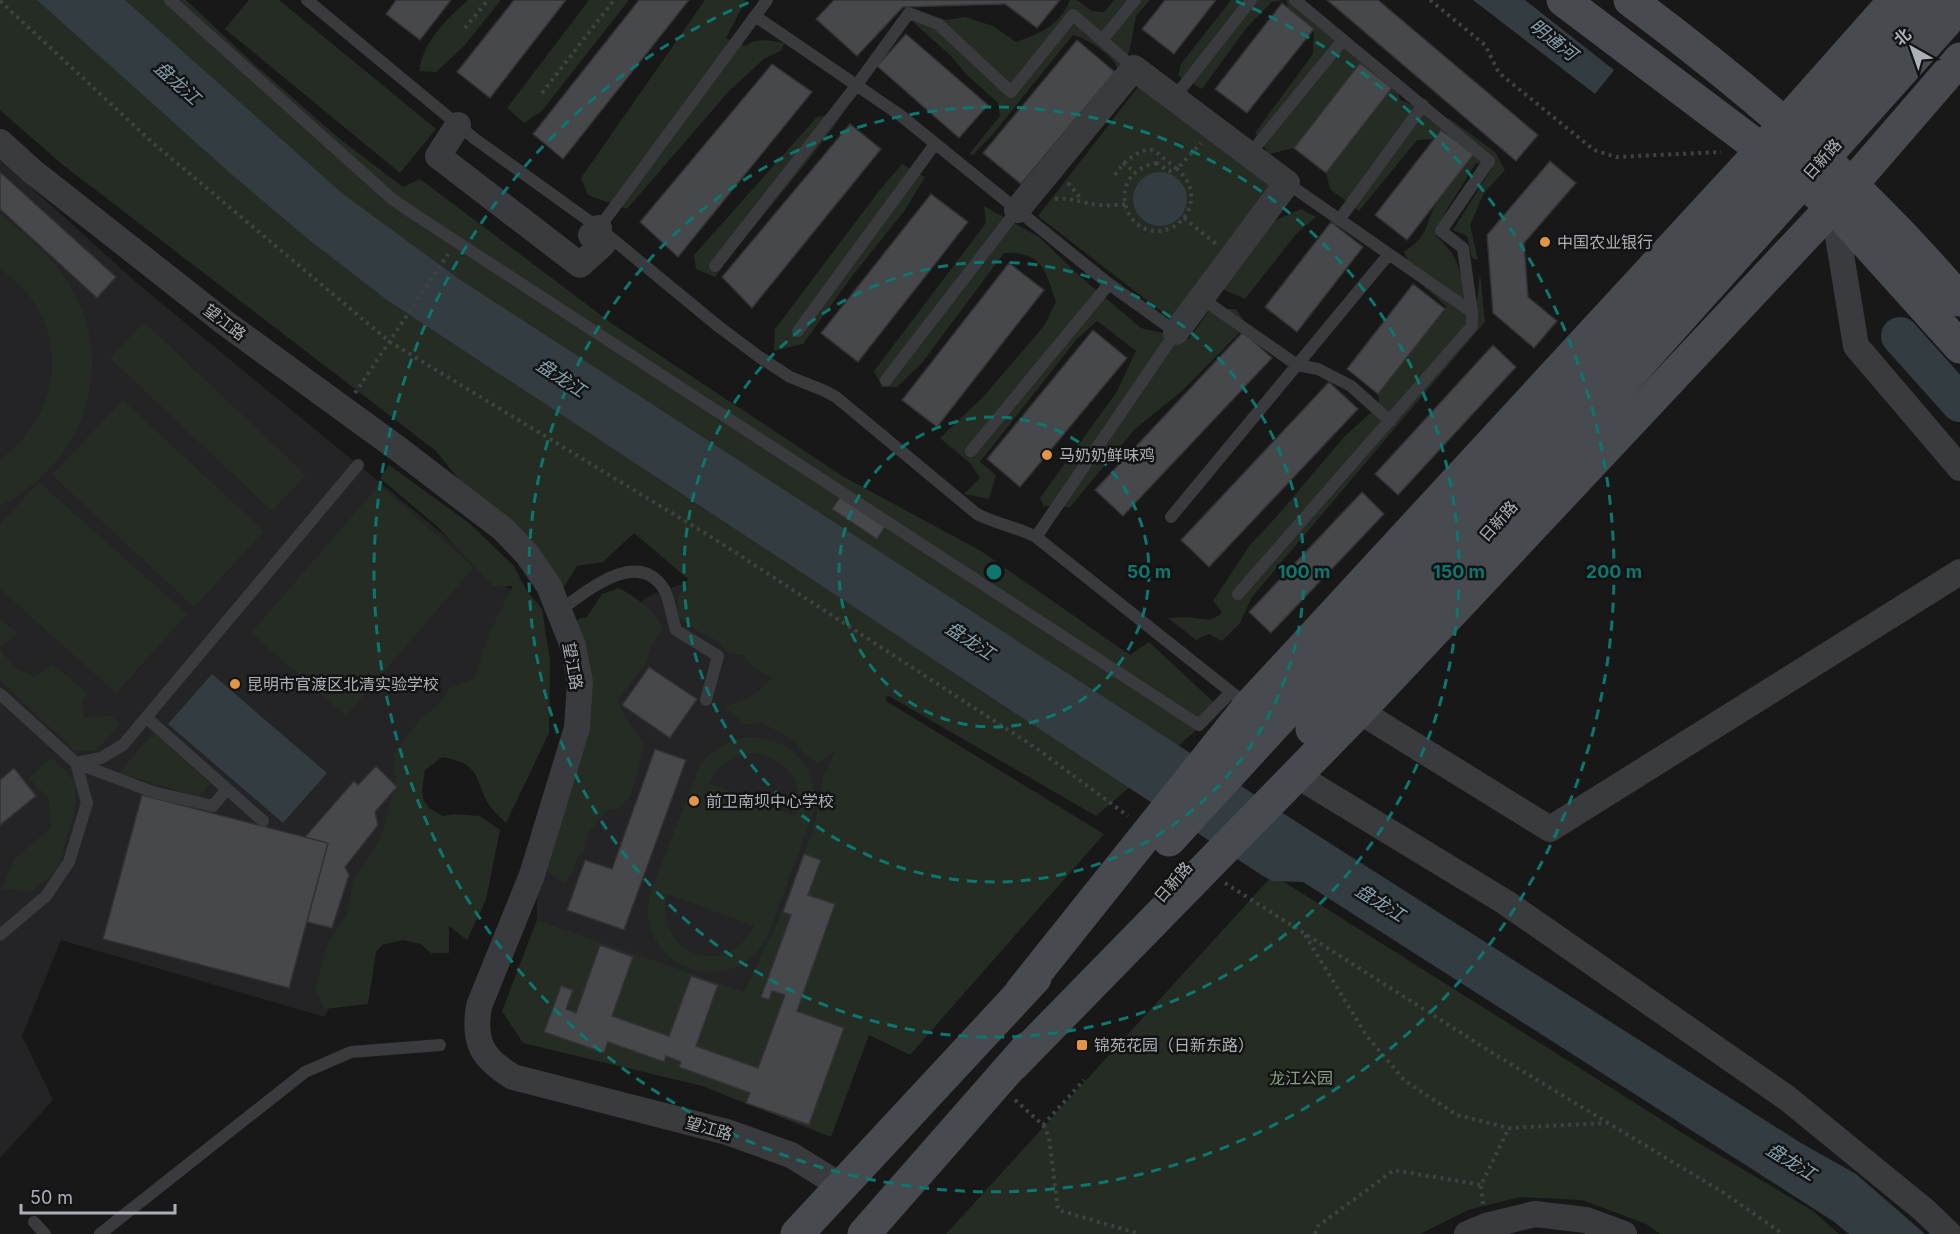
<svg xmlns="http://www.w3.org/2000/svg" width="1960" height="1234" font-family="Inter,'Noto Sans SC',sans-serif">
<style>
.built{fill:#242426}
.green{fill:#242c24;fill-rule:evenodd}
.water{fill:#323c41}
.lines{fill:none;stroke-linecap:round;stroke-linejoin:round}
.river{stroke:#323c41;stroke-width:38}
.building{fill:#47484c;stroke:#323235;stroke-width:1.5}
.path{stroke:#3f4245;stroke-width:4;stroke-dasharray:3 4.5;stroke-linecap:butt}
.service{stroke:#393b3e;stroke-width:12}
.minor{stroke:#393b3e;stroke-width:26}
.secondary{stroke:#474a4e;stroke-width:33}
.secondary-bridge{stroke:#474a4e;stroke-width:33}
.ring{fill:none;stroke:#0f766e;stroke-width:3;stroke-dasharray:10 8}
.poi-dot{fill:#e19548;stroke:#131314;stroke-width:2}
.labels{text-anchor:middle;stroke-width:5;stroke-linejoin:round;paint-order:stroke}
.street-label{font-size:16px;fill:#abb1b8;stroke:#131314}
.poi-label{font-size:16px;fill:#abb1b8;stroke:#131314;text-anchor:start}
.park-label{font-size:16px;fill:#87a184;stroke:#131314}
.water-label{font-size:18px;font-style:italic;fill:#86a2af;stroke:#131314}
.centre{fill:#0f766e;stroke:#131314;stroke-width:3}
.ring-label{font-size:18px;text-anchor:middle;font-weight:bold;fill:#0f766e;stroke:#131314;stroke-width:5;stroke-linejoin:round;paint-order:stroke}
</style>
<rect width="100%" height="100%" fill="#181819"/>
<path class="built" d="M0,159L138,284L524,601L498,651L442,717L325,1017L61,940L22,1036L53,1100L0,1158Z
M682,584L865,689L823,776L814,825L775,927L744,993L537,920V885L644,598Z"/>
<path class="green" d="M0,0H186L254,64L341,140L403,187L420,179L614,325L844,477L981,551L1130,655L1149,642L1221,709L1096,816L887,695L886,701L1104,834L910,1055L869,1035L831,1137L702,1086L523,1043L502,1011L537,920L744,992L775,927L814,825L823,776L835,751L818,763L804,754L794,740L760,722L745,725L727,709V705C750,700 757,694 772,677L755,669L744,656L727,652L716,640L699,632L679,617L677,598L688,579L634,533L603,562L577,566L564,587L527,564L436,451L63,165L0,110Z
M249,0H279L436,129L400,173L225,29Z
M468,0H501L464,46L436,72L419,71C424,40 446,20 468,0Z
M589,0H629L542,111L524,123L507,108Z
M705,0H746L726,38L746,46C757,37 771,41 784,43L782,50L764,59L729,91L627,209L588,195L581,178Z
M1070,0H1077L1092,11L1104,12L1114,0H1150L1136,16L1130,48L1122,71L1118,78C1117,75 1118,71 1117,68C1113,55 1086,38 1073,35L993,134L972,156L970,153L1000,116L998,103L966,74L950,55L914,23L916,11L946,20L965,17L993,26L1016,42C1041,33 1059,26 1070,0Z
M1231,0H1283L1272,2L1248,26L1202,89L1178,76L1181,64Z
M1286,0H1303L1395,85L1400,100L1450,119L1495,152L1505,170L1484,193L1470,225L1478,260L1472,258L1467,236L1453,230L1492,168L1476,163L1446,211L1436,236C1460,257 1460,271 1466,301H1477L1480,273L1485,322L1252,597L1240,623L1222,641L1209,634L1196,640L1168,618L1188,617L1209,620L1220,615L1222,612L1213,601L1250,545L1278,515L1344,437L1379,405L1378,394L1445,309L1446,306L1419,282L1404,252C1432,233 1423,224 1438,201C1447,184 1462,170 1473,155L1441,130L1434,139L1417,140L1359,211L1330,189L1326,173L1392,88L1360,63L1294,148L1269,154L1255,133L1313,54L1314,29L1289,9Z
M1145,78L1282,184L1175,322L1038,216Z
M844,112C804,170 756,221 715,277L696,269L694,255L817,117Z
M902,164L925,177L905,210L853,275L803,344L774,351L775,329L879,191Z
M984,206L1039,237L1084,280L1141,328L1189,339L1210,309H1236L1257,340L1243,329L1182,391L1135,429L1070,507L1044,506L1040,498L1116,393L1136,351L1097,321L1077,339L980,462L996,475L989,499L964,494L980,478L971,464L940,438L984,396L1044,326L1056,302C1045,270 1042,251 1004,253L922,363L897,387H882L874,371L986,223Z
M1301,209L1316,217L1297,233L1245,299L1220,288L1265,225Z
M0,213C24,235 53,256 70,285C119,367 82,465 0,506V459C53,423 70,349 30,297C22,286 10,277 0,268Z
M144,322L306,475L272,511L110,358Z
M123,400L264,531L194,607L52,475Z
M389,465L469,523L513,565L527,591L542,609L550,660L549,733L506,823C500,817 493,811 489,805C472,775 482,765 442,757L425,770L422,791L424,801L430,809L443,816L454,814L480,816L500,830L486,900L467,940L449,926V953H431L421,944L403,940L382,945L376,952L368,1004L325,1009L315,990L328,942L347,915L353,881L381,838L396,781L394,755L420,719L438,705L450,688L474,679L489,634L513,586H493L439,528L380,478Z
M39,482L187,614L116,693L0,589V524Z
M379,485L474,567L346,716L251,633Z
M619,588C637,598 653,609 663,627L657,635L649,652L647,662L618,700L624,716L644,744L631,795L619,809L607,810L588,833L584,852L578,856L573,872L564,883L550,874L543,860L579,759L561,633L579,619L587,617L602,594Z
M0,618L18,634L0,646Z
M0,649L14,667L34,677L53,664L87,693L82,702L84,718L111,716L120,724L96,751H75L0,680Z
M154,732L210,783L199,797L119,773Z
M747,737C791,737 816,764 815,808L770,931C765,940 761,948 754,955C722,986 664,972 651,929C646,915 648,902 652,888L700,765C713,749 726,741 747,737ZM757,753C789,761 805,783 795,816L709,783C719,763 735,755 757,753ZM667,894L754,926V927C725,981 654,954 667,894Z
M52,757L76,783L75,810L57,871L33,891L2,889L14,859L51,828L49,799L29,778Z
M1273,875L1697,1142L1813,1211L1839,1234H1660L1646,1224L1582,1200L1520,1197L1468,1210L1420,1234H946Z"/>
<path class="water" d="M37,0H125L343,194L459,279L1306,828L1801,1143L1856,1174L1925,1234H1849L1833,1221L1303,882L1272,881L1263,876L387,300L308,239L230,173Z
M1473,0H1525L1614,70L1595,94Z
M1133 199a27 27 0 1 1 54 0a27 27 0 1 1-54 0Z
M212,674L327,773L283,823L168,724Z"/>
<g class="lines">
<path class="river" d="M1900,336L1960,403"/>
</g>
<path class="building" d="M396,0H451L420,40L386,14Z
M514,0H566L490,98L457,72Z
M639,0H689L563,159L533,134Z
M834,0H1060L1037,28L1005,4L903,7L857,56L816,19Z
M1165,0H1216L1174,54L1142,29Z
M1327,0H1378L1538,135L1516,161Z
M1282,3L1314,29L1247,113L1215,89Z
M906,34L988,105L959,138L877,66Z
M1077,40L1115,72L1021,184L983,153Z
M1360,63L1392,88L1326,173L1294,148Z
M772,64L812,92L678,257L640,222Z
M850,124L881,149L752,308L722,277Z
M1441,130L1474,154L1407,240L1375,215Z
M1550,161L1576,183L1524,243L1528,297L1557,321L1534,348L1493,313L1487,235Z
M0,172L116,277L97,298L0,209Z
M931,194L968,222L858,362L821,333Z
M1331,222L1363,247L1297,332L1265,307Z
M1009,263L1044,290L937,427L902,400Z
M1413,284L1445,309L1378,394L1347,369Z
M1093,330L1127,358L1020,487L987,459Z
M1243,332L1272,358L1123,516L1095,490Z
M1493,345L1516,367L1398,495L1375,474Z
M1329,382L1358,409L1209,567L1181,540Z
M1362,492L1384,514L1271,633L1249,612Z
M840,497L885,527L877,539L832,509Z
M649,667L697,699L670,738L622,705Z
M655,749L686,760L624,930L567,910L585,860L612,869Z
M376,766L397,787L375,812L378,825L345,867L349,875L332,928L307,922L328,843L305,837L354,781L358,785Z
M14,768L36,796L0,825V780Z
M142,795L328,843L289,988L103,939Z
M804,854L821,860L808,895L835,904L797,1011L844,1028L809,1125L746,1103L750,1093L679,1067L681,1062L666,1056L664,1062L608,1042L604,1053L544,1032L561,986L573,990L566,1009L576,1013L600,945L633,957L612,1016L669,1036L691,976L718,985L696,1046L758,1068L785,995L772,991L769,1000L761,997L791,915L783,912Z"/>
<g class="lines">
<path class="path" d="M1430,0L1485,45L1499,73L1594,150L1616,157L1721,152
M0,1L153,143L390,342L713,538L1036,748L1128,816
M465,28L488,0
M542,93L614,0
M1123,163L1135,172
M1156,163L1169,171L1177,169C1188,179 1194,190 1190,206C1188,214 1181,223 1173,227C1128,249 1099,175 1156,163Z
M1115,175C1124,161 1133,154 1149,149L1156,152L1177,169L1201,143
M1068,183L1082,200
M1055,199C1073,197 1083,204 1100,205C1108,206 1117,205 1125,204
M1184,218L1216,244
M355,393L448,254
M1225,883L1499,1057L1724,1193L1783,1234
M1305,935L1366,1035L1405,1081L1457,1115L1509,1128L1607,1123
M1015,1100L1043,1125L1049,1137L1058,1210L1140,1234
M1043,1125L1084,1080
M1483,1204L1481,1185L1509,1128
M1315,1234L1318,1226L1394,1170L1481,1185"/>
<path class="service" d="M170,0L391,198L411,212L1199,725L1231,692
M307,0L475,139L599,228L718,326L758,356L790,377L825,391L836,397L977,514C996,524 1017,527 1036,537L1236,696
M1295,0L1489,161L1441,231L1463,248L1472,312
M755,16L900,115L1109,284L1176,332L1036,537
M1134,68L1102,40L1135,0
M1174,98L1251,0
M1249,155L1343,40
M1339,220L1423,105
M599,228L767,0
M715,266L856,86L909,13L938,24L1011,92L1073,15L1102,40
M1201,298L1297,365L1318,369L1351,386L1390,421
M798,331L935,144
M886,380L1017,210
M971,451L1109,284
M1171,517L1389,254
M1238,594L1472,326V312L1287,183
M559,611C586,592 637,547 664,589C670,600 672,618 676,630L718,656L706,700
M0,694L76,763L101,758L123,745L358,465
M147,718L263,821
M0,935L46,896L69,862L87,803L76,763L153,792L213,806L227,789
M34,1222L45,1234
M100,1234L305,1072L351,1052L440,1045"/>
<path class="minor" d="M458,125L438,156L580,265L603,244L591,235L599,228
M0,142L32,171L224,322L397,448L503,529L527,554L549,586L573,646L580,682L577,728L532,875L479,1006C473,1043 482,1058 513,1077L727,1132L791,1155L841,1186
M1833,206L1856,346L1960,468
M1017,210L1134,68L1287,183L1176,332
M1359,711L1550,829L1960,572
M1296,775L1505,902L1787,1098L1924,1210L1949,1234
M1467,1234L1486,1226L1535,1214L1586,1220L1624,1234"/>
<path class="secondary" d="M1563,0L1778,162
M1630,0C1749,89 1864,186 1960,300
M1816,193L1833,206L1960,347
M1169,840L1291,707
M1020,993L1249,706L1762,150L1895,0
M1013,1065L1359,711L1833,206L1960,59
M797,1234L1035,978
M864,1234L1027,1048"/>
<path class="secondary-bridge" d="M1291,707L1931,0
M1312,729L1960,6"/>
</g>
<g class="ring">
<circle cx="994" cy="572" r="155"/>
<circle cx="994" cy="572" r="310"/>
<circle cx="994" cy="572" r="465"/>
<path d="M1236 1A620 620 0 1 1 752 1"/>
</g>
<g class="poi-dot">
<circle cx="1545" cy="242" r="6"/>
<circle cx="1047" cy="455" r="6"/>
<circle cx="235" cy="684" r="6"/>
<circle cx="694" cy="801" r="6"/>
<rect x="1076" y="1039" width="12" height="12" rx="3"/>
</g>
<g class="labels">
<g class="street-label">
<text transform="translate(1822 159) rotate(-48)" y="6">日新路</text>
<text transform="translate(225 322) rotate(37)" y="6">望江路</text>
<text transform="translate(1498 521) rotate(-48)" y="6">日新路</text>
<text transform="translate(573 666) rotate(80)" y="6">望江路</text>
<text transform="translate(1173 882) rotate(-49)" y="6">日新路</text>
<text transform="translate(709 1128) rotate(16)" y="6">望江路</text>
</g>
<g class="poi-label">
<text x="1557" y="248">中国农业银行</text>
<text x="1059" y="461">马奶奶鲜味鸡</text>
<text x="247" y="690">昆明市官渡区北清实验学校</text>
<text x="706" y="807">前卫南坝中心学校</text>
<text x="1094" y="1051">锦苑花园（日新东路）</text>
</g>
<g class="park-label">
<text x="1301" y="1084">龙江公园</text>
</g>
<g class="water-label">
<text transform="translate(1553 40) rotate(38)" y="6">明通河</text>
<text transform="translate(177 83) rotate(42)" y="6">盘龙江</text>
<text transform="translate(561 378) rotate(33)" y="6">盘龙江</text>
<text transform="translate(970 641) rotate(33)" y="6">盘龙江</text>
<text transform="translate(1380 903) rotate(32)" y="6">盘龙江</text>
<text transform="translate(1791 1162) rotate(32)" y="6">盘龙江</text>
</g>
</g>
<circle cx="994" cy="572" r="9" class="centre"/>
<g class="ring-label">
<text x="1149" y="578">50 m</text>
<text x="1304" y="578">100 m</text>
<text x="1459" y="578">150 m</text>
<text x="1614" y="578">200 m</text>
</g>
<g transform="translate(1912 48) rotate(320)" stroke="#131314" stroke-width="4.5" paint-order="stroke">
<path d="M0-4.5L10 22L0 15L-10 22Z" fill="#abb1b8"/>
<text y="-9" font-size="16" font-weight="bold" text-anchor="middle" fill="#abb1b8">北</text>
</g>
<path d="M21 1204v9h154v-9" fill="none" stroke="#abb1b8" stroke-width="3"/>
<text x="30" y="1204" font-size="18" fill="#abb1b8" stroke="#131314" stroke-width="4.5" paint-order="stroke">50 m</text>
</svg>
